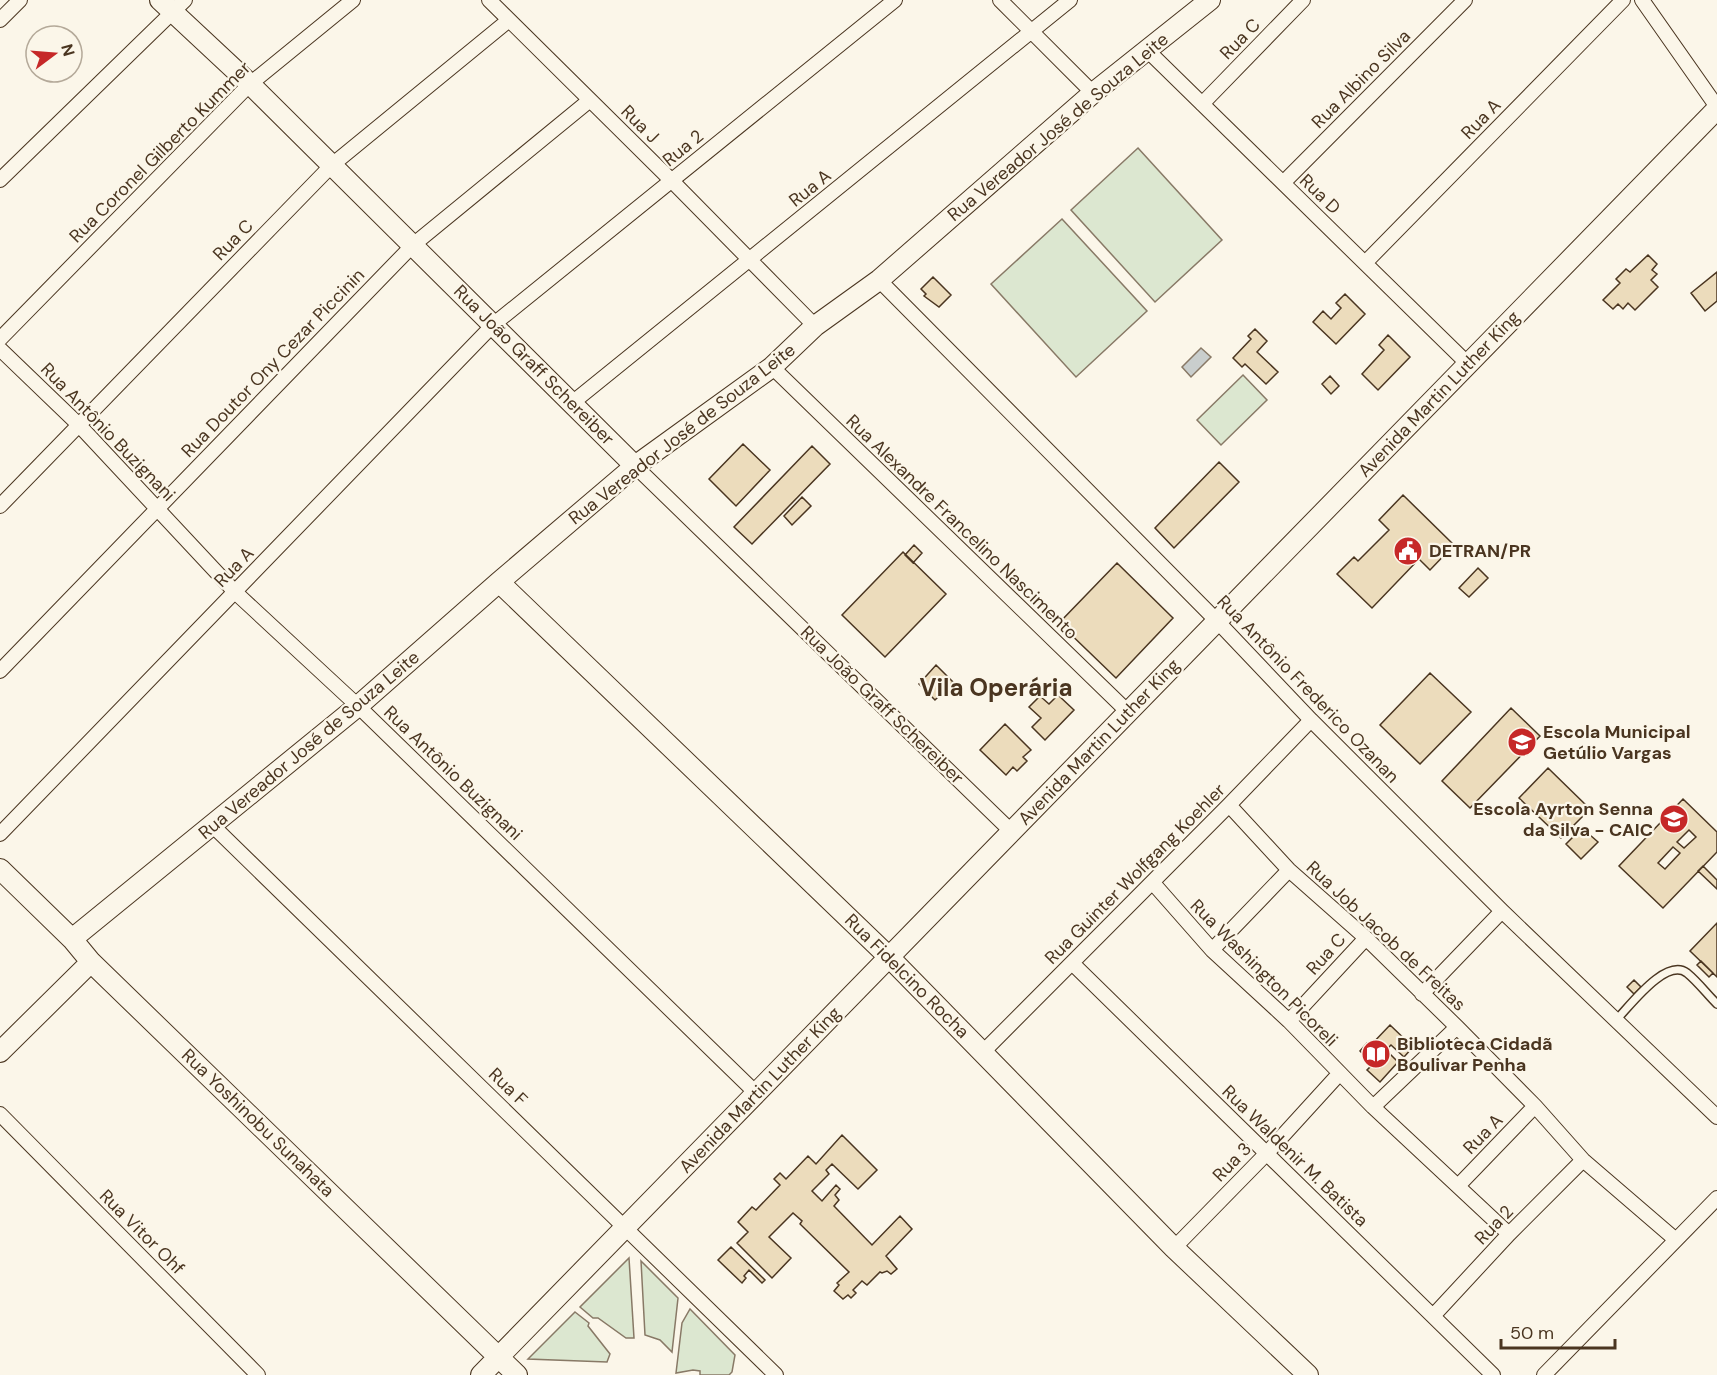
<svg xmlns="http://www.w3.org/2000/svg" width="1717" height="1375" font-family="'DM Sans',sans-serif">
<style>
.green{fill:#dce7d0;stroke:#887966;stroke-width:1.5}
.water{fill:#c9cecd;stroke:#887966;stroke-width:1.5}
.building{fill:#ecdcbc;stroke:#4a3520;stroke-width:1.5;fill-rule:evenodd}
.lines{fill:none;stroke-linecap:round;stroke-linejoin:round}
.lane-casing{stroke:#4a3520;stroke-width:10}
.street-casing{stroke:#4a3520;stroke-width:16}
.secondary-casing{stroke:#4a3520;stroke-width:22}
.lane{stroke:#fbf6e9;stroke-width:7}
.street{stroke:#fbf6e9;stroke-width:14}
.secondary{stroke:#fbf6e9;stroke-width:20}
.labels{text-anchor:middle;stroke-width:4.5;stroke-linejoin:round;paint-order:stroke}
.street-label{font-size:18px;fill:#4a3520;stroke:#fbf6e9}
.poi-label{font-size:18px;font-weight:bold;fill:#4a3520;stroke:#fbf6e9;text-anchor:start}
.district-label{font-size:24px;font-weight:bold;fill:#4a3520;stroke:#fbf6e9}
</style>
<rect width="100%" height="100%" fill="#fbf6e9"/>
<path class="green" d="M1138,148L1222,240L1155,302L1071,210Z
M1062,219L1147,311L1076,377L991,284Z
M1243,375L1267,400L1221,445L1197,420Z
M629,1258L634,1338H626L598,1318H593L580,1307Z
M641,1261L678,1298L672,1352L660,1340L645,1335Z
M690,1309L735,1355L732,1372L729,1375H700V1371L693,1370L676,1373L682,1323Z
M575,1312L589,1323L588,1326L610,1354L607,1362L528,1359Z"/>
<path class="water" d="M1201,348L1211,357L1191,377L1182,367Z"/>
<path class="building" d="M1648,255L1657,264L1652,270L1657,274L1651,280L1658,287L1635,310L1628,303L1623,309L1618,304L1613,309L1603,300L1620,283L1616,279L1626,269L1630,272Z
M1717,272V301L1705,311L1691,293Z
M933,277L951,295L939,307L924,296L926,294L921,289Z
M1345,294L1365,314L1336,344L1313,322L1323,311L1331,319L1341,308L1336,303Z
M1255,329L1267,341L1257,352L1278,372L1266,384L1245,364L1242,367L1233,358L1251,339L1248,336Z
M1388,335L1410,357L1378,390L1362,374L1384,350L1379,345Z
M1330,376L1339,386L1331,394L1322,384Z
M743,444L770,470L736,506L709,479Z
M812,446L830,464L752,544L734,527Z
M1219,462L1239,482L1174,548L1155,528Z
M1403,495L1454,545L1430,570L1419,559L1372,608L1337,574L1354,557L1358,561L1389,530L1379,520Z
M802,497L811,506L792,525L784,516Z
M914,545L922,553L913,563L905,555Z
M903,552L946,594L885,657L842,615Z
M1117,563L1173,618L1116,678L1059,623Z
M1478,568L1488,578L1469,597L1459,588Z
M936,665L953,682L935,700L919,684Z
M1430,673L1471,712L1420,764L1380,725Z
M1058,695L1074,710L1045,740L1032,727L1041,718L1029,707L1040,696L1049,704Z
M1511,708L1540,736L1470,808L1442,781Z
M1005,724L1031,750L1023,757L1027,761L1017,771L1013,767L1006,775L980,750Z
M1548,768L1590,809L1561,838L1519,798Z
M1683,799L1717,832V852L1663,908L1619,866ZM1689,830L1696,837L1684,848L1677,842ZM1673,847L1680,853L1665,869L1658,863Z
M1582,828L1598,842L1581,859L1566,844Z
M1703,866L1717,880V889L1698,871Z
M1717,923V977L1690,951Z
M1701,961L1713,973L1709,977L1697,965Z
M1634,980L1641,987L1634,994L1627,987Z
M1390,1025L1413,1047L1404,1057L1391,1045L1386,1050L1398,1062L1380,1082L1367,1070L1377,1060L1374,1057L1370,1061L1360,1051L1367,1043L1370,1046Z
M842,1135L877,1170L858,1189L832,1164L826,1170L829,1174L812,1191L822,1201L836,1185L840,1189L835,1195L839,1200L834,1206L872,1245L900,1216L912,1229L886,1256L897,1269L891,1274L887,1271L882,1273L880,1272L867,1285L862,1281L853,1290L856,1293L851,1298L848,1295L843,1299L834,1291L839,1285L837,1283L849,1272L800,1224L802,1221L793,1213L769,1237L791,1258L772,1278L737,1243L748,1232L738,1222L752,1207L756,1210L780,1185L774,1179L780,1173L786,1179L808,1156L816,1164Z
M731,1247L765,1280L762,1283L749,1270L744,1276L746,1278L742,1283L718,1260Z"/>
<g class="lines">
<g class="lane-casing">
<path id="lane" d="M1616,1020C1630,1006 1666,957 1687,973C1698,982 1707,994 1717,1004"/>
</g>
<g class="street-casing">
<path id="street" d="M489,0L672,181L815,326
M1000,0L1093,93
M1642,0L1717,107
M0,20L20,0
M1147,50L1468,364
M1202,104L1303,0
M0,180L185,0
M1283,183L1465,0
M1365,263L1623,0
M879,280L1217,621L1311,720L1502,911L1717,1117
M0,339L250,84L353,0
M0,349L78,424L235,592L358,706L756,1093
M772,367L1128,712
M572,403L1070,0
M635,466L1012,832
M0,506L332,165L509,20
M0,671L413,245L590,100
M1229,805L1289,870L1366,938L1457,1027L1535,1106L1583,1160L1676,1240
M213,826L776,1375
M0,834L494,324L895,0
M1153,883L1212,950L1289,1021L1373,1107L1509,1234
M1212,950L1289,870
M1072,963L1493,1375
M1422,994L1502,911
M1289,1021L1366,938
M983,1052L1229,805L1311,720
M1373,1107L1457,1027
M0,1114L258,1375
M1458,1186L1535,1106
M1174,1248L1267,1153L1339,1074
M1433,1316L1509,1234L1583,1160
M1544,1375L1717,1198"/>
</g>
<g class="secondary-casing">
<path id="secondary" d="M160,0L250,84L635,466
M499,582L889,957L1174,1248L1308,1375
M0,869L72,939L91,962L517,1375
M72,939L358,706L499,582L635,466L772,367L815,326L879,280L1093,93L1210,0
M0,1052L91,962
M481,1375L1717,109"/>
</g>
<use href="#lane" class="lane"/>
<use href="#street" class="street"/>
<use href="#secondary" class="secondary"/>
</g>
<defs>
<g id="civic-disc" transform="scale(1.5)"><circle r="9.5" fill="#c62828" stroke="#fbf6e9"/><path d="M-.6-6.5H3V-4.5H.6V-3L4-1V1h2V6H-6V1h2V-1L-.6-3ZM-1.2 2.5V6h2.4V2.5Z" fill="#fff"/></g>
<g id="school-disc" transform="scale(1.5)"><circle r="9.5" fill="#c62828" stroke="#fbf6e9"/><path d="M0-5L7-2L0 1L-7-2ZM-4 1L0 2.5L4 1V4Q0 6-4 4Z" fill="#fff"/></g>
<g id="library-disc" transform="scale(1.5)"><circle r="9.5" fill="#c62828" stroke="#fbf6e9"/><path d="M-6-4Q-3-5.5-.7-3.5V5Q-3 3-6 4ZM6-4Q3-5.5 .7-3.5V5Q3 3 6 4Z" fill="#fff"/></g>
</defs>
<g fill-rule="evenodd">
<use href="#civic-disc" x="1408" y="551"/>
<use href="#school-disc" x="1522" y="742"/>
<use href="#school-disc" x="1674" y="819"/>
<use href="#library-disc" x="1376" y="1054"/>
</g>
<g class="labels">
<g class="street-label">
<text transform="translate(1240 39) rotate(-46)" y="6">Rua C</text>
<text transform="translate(1361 79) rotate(-45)" y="6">Rua Albino Silva</text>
<text transform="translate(1481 119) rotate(-46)" y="6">Rua A</text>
<text transform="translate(640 124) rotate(45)" y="6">Rua J</text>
<text transform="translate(1058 127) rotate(-40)" y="6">Rua Vereador José de Souza Leite</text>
<text transform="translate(683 148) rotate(-39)" y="6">Rua 2</text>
<text transform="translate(160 152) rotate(-45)" y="6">Rua Coronel Gilberto Kummer</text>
<text transform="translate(810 188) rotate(-39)" y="6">Rua A</text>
<text transform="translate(1320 194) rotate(44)" y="6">Rua D</text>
<text transform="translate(233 240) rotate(-46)" y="6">Rua C</text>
<text transform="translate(273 363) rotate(-46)" y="6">Rua Doutor Ony Cezar Piccinin</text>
<text transform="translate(534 365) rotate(45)" y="6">Rua João Graff Schereiber</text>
<text transform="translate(1439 394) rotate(-46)" y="6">Avenida Martin Luther King</text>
<text transform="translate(108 432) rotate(46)" y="6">Rua Antônio Buzignani</text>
<text transform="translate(682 434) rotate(-38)" y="6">Rua Vereador José de Souza Leite</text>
<text transform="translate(962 527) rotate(44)" y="6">Rua Alexandre Francelino Nascimento</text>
<text transform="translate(234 567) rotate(-46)" y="6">Rua A</text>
<text transform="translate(1308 689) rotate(46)" y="6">Rua Antônio Frederico Ozanan</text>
<text transform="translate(882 705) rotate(44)" y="6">Rua João Graff Schereiber</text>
<text transform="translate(1099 742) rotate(-46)" y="6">Avenida Martin Luther King</text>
<text transform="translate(309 745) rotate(-40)" y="6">Rua Vereador José de Souza Leite</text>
<text transform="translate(453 773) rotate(44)" y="6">Rua Antônio Buzignani</text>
<text transform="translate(1135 874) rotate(-45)" y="6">Rua Guinter Wolfgang Koehler</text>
<text transform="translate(1386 936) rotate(43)" y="6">Rua Job Jacob de Freitas</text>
<text transform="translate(1326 954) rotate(-48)" y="6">Rua C</text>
<text transform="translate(1264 973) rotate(45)" y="6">Rua Washington Picoreli</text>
<text transform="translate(907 976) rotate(45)" y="6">Rua Fidelcino Rocha</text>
<text transform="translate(508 1087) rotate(44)" y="6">Rua F</text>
<text transform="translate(760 1090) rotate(-46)" y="6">Avenida Martin Luther King</text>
<text transform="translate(258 1123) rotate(44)" y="6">Rua Yoshinobu Sunahata</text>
<text transform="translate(1483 1134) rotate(-46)" y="6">Rua A</text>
<text transform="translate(1295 1156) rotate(44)" y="6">Rua Waldenir M. Batista</text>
<text transform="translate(1232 1162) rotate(-46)" y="6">Rua 3</text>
<text transform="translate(1494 1225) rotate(-46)" y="6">Rua 2</text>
<text transform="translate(142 1232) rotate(45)" y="6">Rua Vitor Ohf</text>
</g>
<g class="poi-label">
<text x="1429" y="557">DETRAN/PR</text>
<text x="1543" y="738">Escola Municipal<tspan x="1543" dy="21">Getúlio Vargas</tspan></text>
<text x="1653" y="815" text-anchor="end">Escola Ayrton Senna<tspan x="1653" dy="21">da Silva - CAIC</tspan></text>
<text x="1397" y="1050">Biblioteca Cidadã<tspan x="1397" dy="21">Boulivar Penha</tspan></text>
</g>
<g class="district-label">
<text x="996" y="696">Vila Operária</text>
</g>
</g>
<g transform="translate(54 54) rotate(74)"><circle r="28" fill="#fbf6e9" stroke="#b4a999" stroke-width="1.5"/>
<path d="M0-4.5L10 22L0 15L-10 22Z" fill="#c62828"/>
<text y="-9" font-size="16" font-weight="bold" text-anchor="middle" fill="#4a3520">N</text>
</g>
<path d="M1501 1339v9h114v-9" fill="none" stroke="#4a3520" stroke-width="3"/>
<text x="1510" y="1339" font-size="18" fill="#4a3520" stroke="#fbf6e9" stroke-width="4.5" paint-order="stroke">50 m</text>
</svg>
